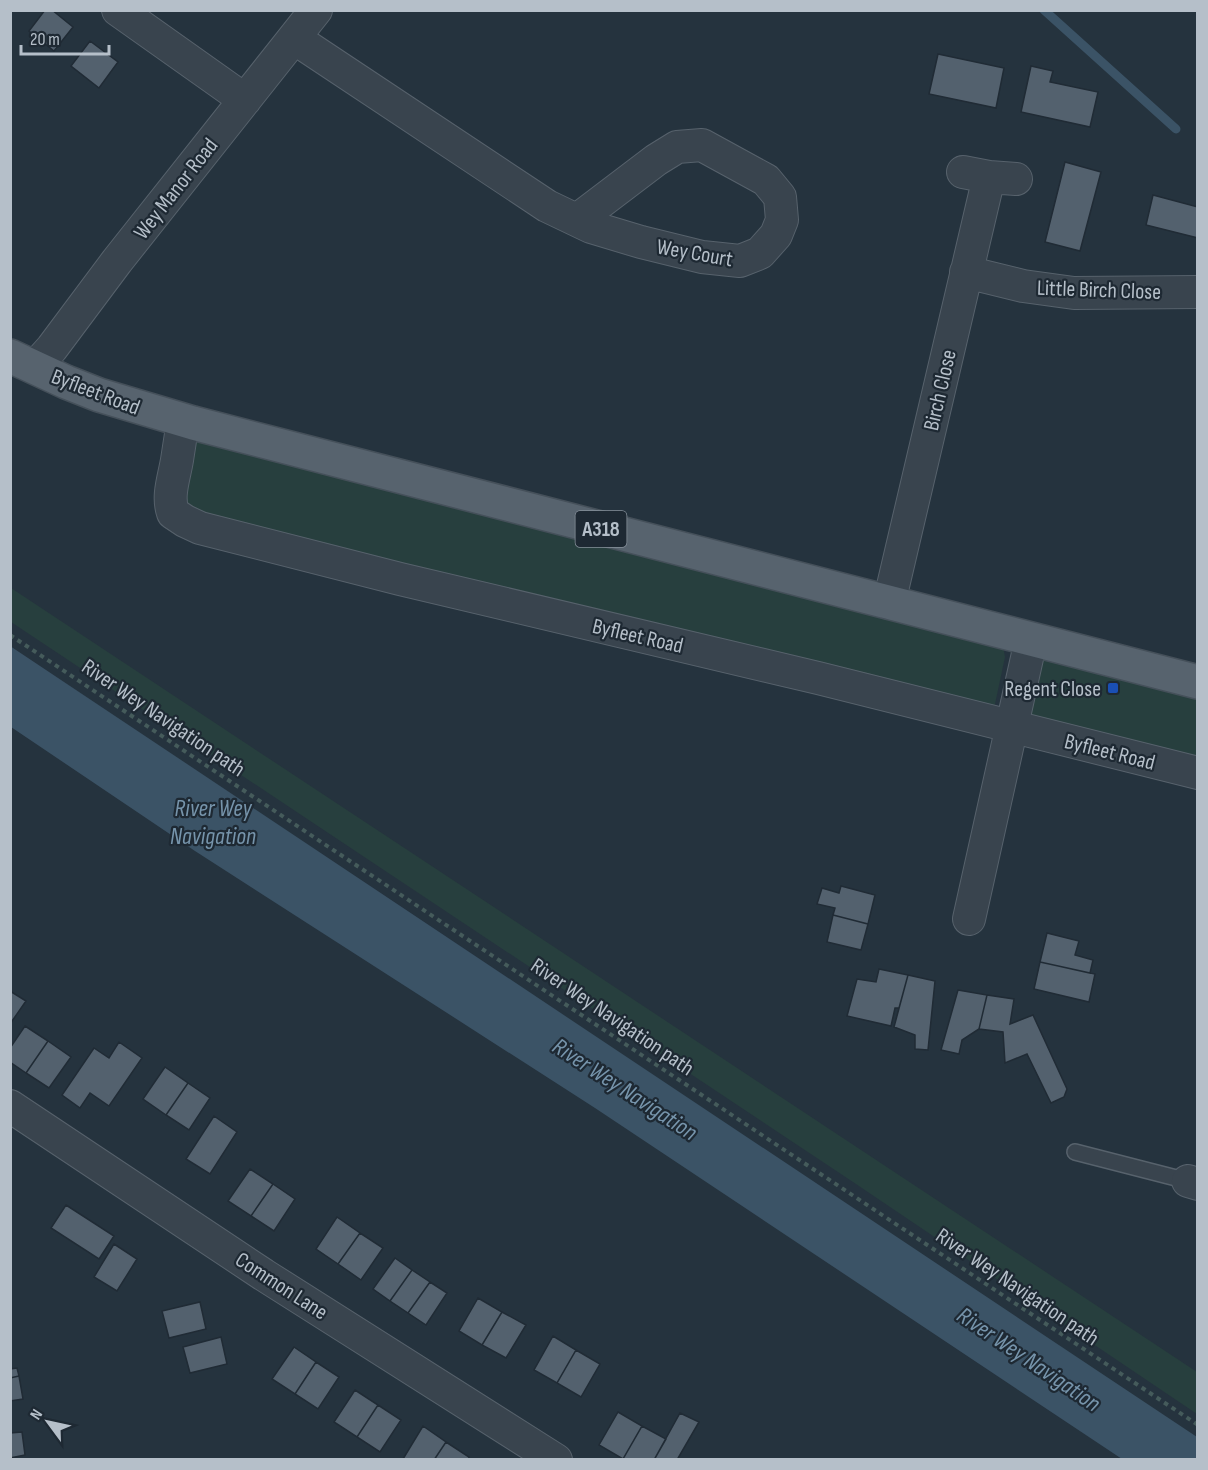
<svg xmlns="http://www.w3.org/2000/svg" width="1208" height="1470" font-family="'Sofia Sans Condensed',sans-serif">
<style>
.green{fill:#273f3e}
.water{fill:#3b5366}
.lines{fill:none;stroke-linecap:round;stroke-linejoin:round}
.stream{stroke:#3b5366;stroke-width:9}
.building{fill:#53616e;stroke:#202b35;stroke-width:1.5}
.service-casing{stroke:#57626c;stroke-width:18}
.minor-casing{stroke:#57626c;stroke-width:34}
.primary-casing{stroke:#45505a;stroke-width:36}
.path{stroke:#455b5b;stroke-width:4;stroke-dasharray:4.5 4.5;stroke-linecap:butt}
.service{stroke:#39444e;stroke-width:15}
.minor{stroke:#39444e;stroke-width:32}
.primary{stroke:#57636e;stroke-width:33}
.transit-dot{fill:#1a4fb4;stroke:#1e2933;stroke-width:2}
.labels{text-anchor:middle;stroke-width:4.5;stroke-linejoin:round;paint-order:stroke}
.shield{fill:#1e2933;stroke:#88929c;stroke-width:1.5}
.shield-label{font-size:21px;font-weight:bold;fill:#b5bfc9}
.street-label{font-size:22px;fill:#b5bfc9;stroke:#1e2933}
.poi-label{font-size:22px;fill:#b5bfc9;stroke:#1e2933;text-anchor:end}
.water-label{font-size:24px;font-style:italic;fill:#7694ab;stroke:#1e2933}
</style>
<rect width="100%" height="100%" fill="#25333e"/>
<path class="green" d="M193,423L1000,631L1005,657L995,704L989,711L217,524L181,507Z
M11,588L1197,1372V1414L853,1182L11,622Z
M1042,642L1197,682V772L1023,729Z"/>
<path class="water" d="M10,646L1197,1437V1459H1122L595,1108L195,851L11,727Z"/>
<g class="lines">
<path class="stream" d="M1044,10L1176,129"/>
</g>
<path class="building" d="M45,10H52L73,27L54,51L29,31Z
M90,41L118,62L99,88L71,66Z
M938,54L1004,68L996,108L929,94Z
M1031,66L1053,71L1050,82L1098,92L1090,127L1021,112Z
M1065,162L1101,172L1080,251L1045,242Z
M1153,195L1198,207V238L1146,225Z
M841,886L875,895L868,924L833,915L835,908L817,904L822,888L839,893Z
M833,915L868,924L861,950L827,942Z
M1047,933L1079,941L1075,955L1093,960L1090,973L1040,962Z
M1040,962L1095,974L1089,1002L1034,989Z
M879,969L908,975L899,1008H895L891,1026L847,1016L857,979L876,982Z
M908,975L935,981L928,1050L915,1049V1035L894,1027Z
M958,990L987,995L979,1029L962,1040L959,1054L941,1050Z
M10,991L26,1001L10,1024Z
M987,995L1014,999L1010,1024L1033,1015L1067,1089L1064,1097L1051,1103L1027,1054L1005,1063L1003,1032L979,1029Z
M25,1026L48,1041L26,1073L10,1062V1048Z
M48,1041L71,1057L49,1088L26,1073Z
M119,1042L142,1058L109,1106L90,1093L80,1108L62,1095L94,1048L109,1058Z
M165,1067L188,1083L166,1115L143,1099Z
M188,1083L210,1098L189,1130L166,1115Z
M214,1116L237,1132L210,1174L186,1159Z
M250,1169L273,1184L251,1216L228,1201Z
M273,1184L295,1199L274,1231L251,1216Z
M66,1205L114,1236L99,1259L51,1228Z
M337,1217L360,1233L338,1264L316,1249Z
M360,1233L383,1248L361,1280L338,1264Z
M114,1244L137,1259L117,1291L94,1277Z
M395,1258L412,1270L390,1301L373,1289Z
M412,1270L430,1282L408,1313L390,1301Z
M430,1282L447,1293L426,1325L408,1313Z
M478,1298L502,1312L482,1345L459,1331Z
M200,1302L206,1329L169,1338L162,1311Z
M502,1312L526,1325L506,1358L482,1345Z
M553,1336L576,1350L557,1383L534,1370Z
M221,1337L227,1364L190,1373L183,1347Z
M294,1347L316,1362L295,1394L272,1379Z
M576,1350L600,1364L581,1397L557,1383Z
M316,1362L339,1377L318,1409L295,1394Z
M17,1368L19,1376L10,1378V1369Z
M19,1376L23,1399L10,1401V1378Z
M355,1390L378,1405L357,1437L334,1422Z
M378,1405L401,1420L380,1452L357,1437Z
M618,1412L642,1426L623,1459L599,1445Z
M680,1413L699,1422L677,1460H654Z
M423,1426L446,1442L434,1460H404L403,1459Z
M642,1426L666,1439L654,1460L623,1459Z
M22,1432L25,1455L10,1458V1433Z
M446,1442L469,1457L468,1460H434Z"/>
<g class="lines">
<g class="service-casing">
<path id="service" d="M1075,1152L1188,1181"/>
</g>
<g class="minor-casing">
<path id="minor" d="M118,10L245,100
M294,38L547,206L591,227L641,242L702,257L740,261L760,253L776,235L782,220L780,197L766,180L702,145L677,147L656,160L577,220
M963,172L989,177L1016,179
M966,272L1023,286L1074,293L1198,292
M35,367L52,348L117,261L316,10
M183,421C181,434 179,447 177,460C174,478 167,496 173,513L185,521L200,528L400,579L818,678L1198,773
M889,603L989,177
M969,919L1031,640
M10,1106L264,1275L556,1460
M1188,1181L1198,1184"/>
</g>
<g class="primary-casing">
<path id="primary" d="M10,356L66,382L99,395L193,423L1198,682"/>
</g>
<path class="path" d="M10,635L1198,1425"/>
<use href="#service" class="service"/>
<use href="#minor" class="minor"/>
<use href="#primary" class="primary"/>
</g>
<rect class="transit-dot" x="1107" y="682" width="12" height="12" rx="3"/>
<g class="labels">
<rect class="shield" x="575.5" y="511" width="51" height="36" rx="4.5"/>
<g class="shield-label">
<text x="601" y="536">A318</text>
</g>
<g class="street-label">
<text transform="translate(175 188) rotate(-52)" y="8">Wey Manor Road</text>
<text transform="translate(695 252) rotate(10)" y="8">Wey Court</text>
<text transform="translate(1099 289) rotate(2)" y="8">Little Birch Close</text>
<text transform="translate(939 390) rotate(-77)" y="8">Birch Close</text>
<text transform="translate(96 391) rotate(21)" y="8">Byfleet Road</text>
<text transform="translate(638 635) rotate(13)" y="8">Byfleet Road</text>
<text transform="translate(164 717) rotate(34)" y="8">River Wey Navigation path</text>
<text transform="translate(1110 751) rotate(14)" y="8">Byfleet Road</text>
<text transform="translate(613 1016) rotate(34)" y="8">River Wey Navigation path</text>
<text transform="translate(282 1285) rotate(33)" y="8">Common Lane</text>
<text transform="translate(1018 1286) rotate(34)" y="8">River Wey Navigation path</text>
</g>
<g class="poi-label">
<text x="1101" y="696">Regent Close</text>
</g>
<g class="water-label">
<text x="213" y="816">River Wey<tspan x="213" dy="28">Navigation</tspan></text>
<text transform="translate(625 1089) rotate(33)" y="8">River Wey Navigation</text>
<text transform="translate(1029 1359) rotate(34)" y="8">River Wey Navigation</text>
</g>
</g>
<rect width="1208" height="1470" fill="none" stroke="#b5bfc9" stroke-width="24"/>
<g transform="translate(48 1422) rotate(303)" stroke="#1e2933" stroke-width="4.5" paint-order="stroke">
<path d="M0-4.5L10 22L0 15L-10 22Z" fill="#b5bfc9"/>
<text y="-9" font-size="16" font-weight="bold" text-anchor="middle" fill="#b5bfc9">N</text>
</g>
<path d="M21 45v9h88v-9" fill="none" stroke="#b5bfc9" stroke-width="3"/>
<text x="30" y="45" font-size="18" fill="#b5bfc9" stroke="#1e2933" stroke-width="4.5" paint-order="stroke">20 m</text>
</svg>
